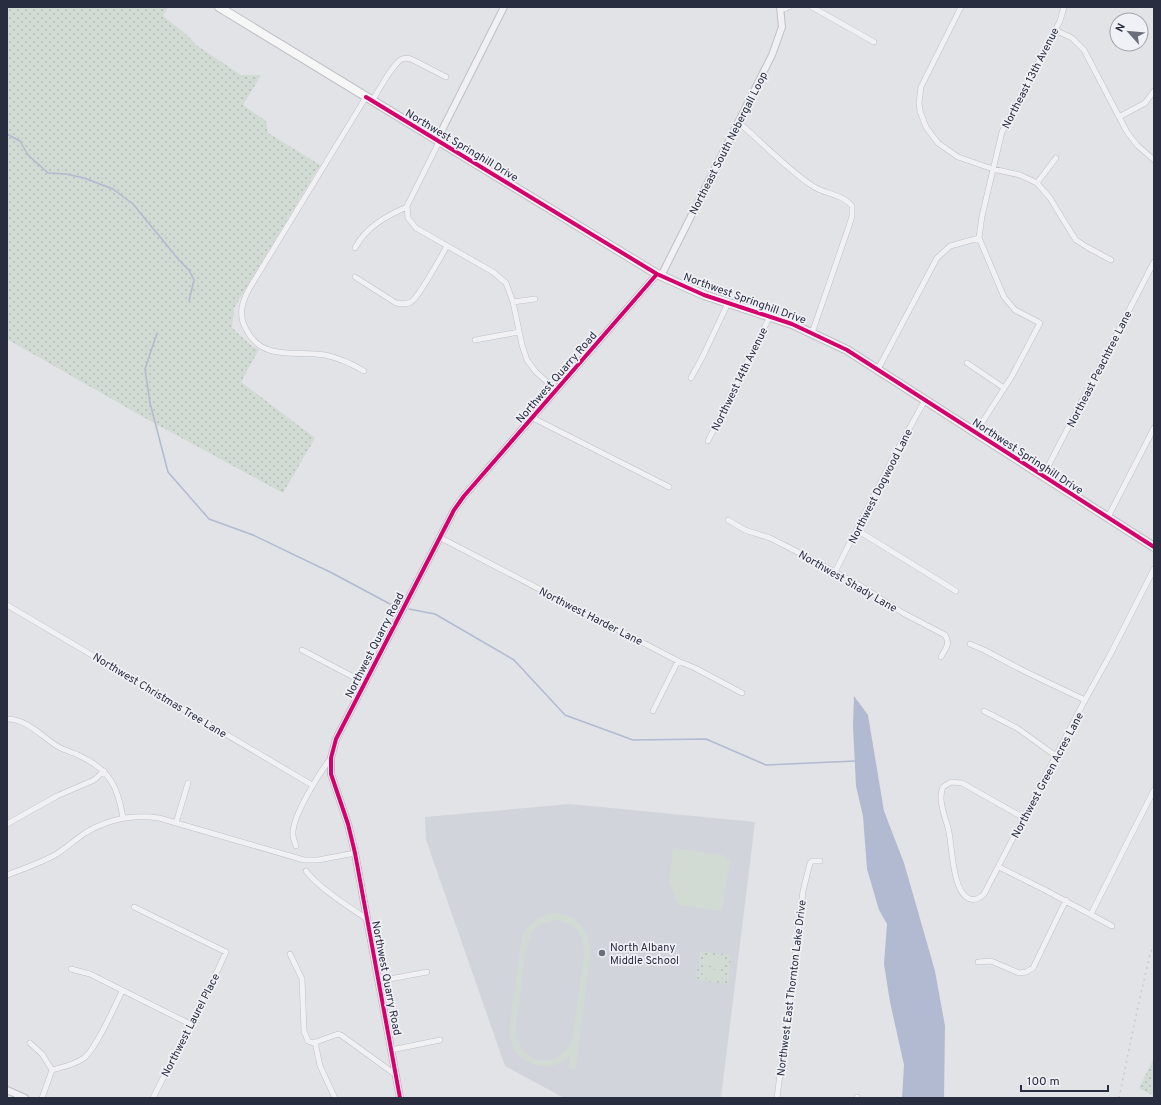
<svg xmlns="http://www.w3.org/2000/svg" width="1161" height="1105" font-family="Overpass,sans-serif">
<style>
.built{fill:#d2d4dc}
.grass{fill:url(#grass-dots)}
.garden{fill:#d1dad3;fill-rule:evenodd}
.water{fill:#b2bad1}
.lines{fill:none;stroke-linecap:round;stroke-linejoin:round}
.stream{stroke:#b2bad1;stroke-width:1.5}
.minor-casing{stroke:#bfc0c4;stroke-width:6}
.tertiary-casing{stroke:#bfc0c4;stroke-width:8}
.primary-casing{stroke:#bec0c5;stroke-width:10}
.minor{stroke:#f1f1f4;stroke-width:5}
.tertiary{stroke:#f1f1f4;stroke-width:6}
.primary{stroke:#f6f6f6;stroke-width:8}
.rail{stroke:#cbcbcf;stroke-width:1.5;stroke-dasharray:2 4;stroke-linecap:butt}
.cycleway-casing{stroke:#f0f1f6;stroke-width:6}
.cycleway{stroke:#d6006c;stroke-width:4}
.poi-dot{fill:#6a6d7a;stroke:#f0f1f6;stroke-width:1.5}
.labels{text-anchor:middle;stroke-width:3.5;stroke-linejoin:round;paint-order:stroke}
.street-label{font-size:11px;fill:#292d40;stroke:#f0f1f6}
.poi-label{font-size:11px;fill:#292d40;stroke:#f0f1f6;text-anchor:start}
</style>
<defs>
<pattern id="grass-dots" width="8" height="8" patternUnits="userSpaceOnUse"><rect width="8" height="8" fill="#d1dad3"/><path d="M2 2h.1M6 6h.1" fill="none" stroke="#b3bbb6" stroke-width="1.8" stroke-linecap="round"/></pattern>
</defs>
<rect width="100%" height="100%" fill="#e2e3e7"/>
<path class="built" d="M570,804L755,822L721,1098H564L505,1066L426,840L425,817Z"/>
<path class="grass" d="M7,7H168L163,16L187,35L196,45L241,75H261L243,105L266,121L268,133L320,165L234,308L232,328L253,347L259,349L241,382L315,438L283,493L154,423L7,339Z
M700,951L731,955L728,984L696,980Z
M1154,1058V1096L1139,1088Z"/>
<path class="garden" d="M673,848L724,855L730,862L722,911L678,905L669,881Z
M553,913C579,915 590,930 590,956L576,1070L569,1068L570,1055C567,1057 564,1061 560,1063C544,1071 523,1064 514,1049C511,1043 510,1037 509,1030L522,936C531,922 537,918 553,913ZM559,920C578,925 584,935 584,955L572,1040C569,1045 566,1051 561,1055C539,1071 514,1051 516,1025L526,948C531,929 539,921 559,920Z
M705,956L725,958L724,968L704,965Z
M703,968L724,971L722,981L702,978Z"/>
<path class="water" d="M854,696L868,715L884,811L904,863L935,971L945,1026L944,1098H902L904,1065L890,1002L884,964L887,924L879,910L867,869L863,816L856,786L853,726Z"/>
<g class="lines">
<path class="stream" d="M7,134L20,141L28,155L48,173L66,174L84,178L113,189L133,204L179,260L189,270L194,280L189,301
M157,333L145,369L150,403L168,472L209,519L253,535L332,573L390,604L398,606
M409,609L435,614L514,660L565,715L633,740L706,739L766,765L855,761"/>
<g class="minor-casing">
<path id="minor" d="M812,7L874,42
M961,7L921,87L919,103L920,111L926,127L938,143L958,157L993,169L1020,175L1037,183L1050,198L1072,234L1076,240L1087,247L1111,260
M781,10L789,7
M1055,30L1072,38L1084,50L1127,132L1137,145L1154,160
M372,101C378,92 393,63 402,59C407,57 411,59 415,61L446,77
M1119,117L1145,103L1154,91
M738,122C763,143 785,167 811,185C823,194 843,194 852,206V216L849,226L812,333
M439,142L407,206L408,218L416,228L493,272L506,283L513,302L522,345L527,360L536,372L556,390
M1037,183L1056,158
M355,248C366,227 386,216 407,207
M355,277L396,303C401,304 406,305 411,302C420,296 440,258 447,246
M513,302L535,299
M475,340L519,332
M967,363L1004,388
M878,369L937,258L950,246L979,238L982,216L1002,132L1060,21L1064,7
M364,371C352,364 339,358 325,355C296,350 262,362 246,329C238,315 242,302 249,289L366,97
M691,378L703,356L728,303
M533,418L669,487
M976,432L1012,376L1040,323L1015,310L1004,297L979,238
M708,441L770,316
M1043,476L1154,262
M1108,517L1154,428
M728,520L745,530L770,538L788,547L861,586L903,613L945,635C951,644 945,649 941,657
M857,530L956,591
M439,537L678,661L695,668L742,693
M835,572L892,460L925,400
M7,605L312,785
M970,644L984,650L1026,672L1085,700
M302,650L365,683
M653,711L678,661
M984,711L1017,728L1056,756
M7,719C27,719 41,736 57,746C65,751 73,752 80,756C110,770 118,787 123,818
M1024,818L962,783L951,782L943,787C937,800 946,818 949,832C952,848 953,894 970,899C976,901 980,898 984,894L1085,700L1110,655L1154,569
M176,823L188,783
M7,824L57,796L94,780L104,771
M296,846C295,843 293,838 293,835C291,818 320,772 331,758
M999,867L1045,890L1112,926
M306,871C319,888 349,907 367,919
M7,875C23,869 40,863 55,855C66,848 75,840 85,833C108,819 133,814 159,818L304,860H318L355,853
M134,907L226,952L215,976L153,1098
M1091,914L1154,790
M290,954L302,979L304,1031L308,1041L313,1043L338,1034L341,1035L396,1075
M978,962L991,961L1019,973L1026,972L1033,968L1066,900
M71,969L90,974L190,1024
M379,981L427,972
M315,1042L320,1066L335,1098
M30,1043L42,1054L52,1070
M391,1050L440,1040
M42,1098L52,1070C63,1067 74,1065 84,1058C96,1049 115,1006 122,991
M777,1098L803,891L810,863L812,861H820
M857,1098V1097"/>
</g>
<g class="tertiary-casing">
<path id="tertiary" d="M437,140L504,7
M661,276L772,55L782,27L780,7
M7,1090L25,1098
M400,1098L355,853L348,824L331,774V758L336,739L454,510L464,496L657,274"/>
</g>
<g class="primary-casing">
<path id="primary" d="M219,7L657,274L704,295L792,324L847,350L1154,547"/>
</g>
<use href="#minor" class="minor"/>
<use href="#tertiary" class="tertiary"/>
<use href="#primary" class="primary"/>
<path class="rail" d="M1119,1098L1135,1020L1150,954L1154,944"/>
<g class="cycleway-casing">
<path id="cycleway" d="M366,97L657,274L704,295L792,324L847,350L1154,547
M400,1098L355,853L348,824L331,774V758L336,739L454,510L464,496L657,274"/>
</g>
<use href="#cycleway" class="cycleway"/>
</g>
<circle class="poi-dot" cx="602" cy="953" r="4"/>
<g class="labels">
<g class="street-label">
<text transform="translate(1030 78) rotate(-63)" y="4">Northeast 13th Avenue</text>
<text transform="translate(728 143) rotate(-63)" y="4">Northeast South Nebergall Loop</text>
<text transform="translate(462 145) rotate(31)" y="4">Northwest Springhill Drive</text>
<text transform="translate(745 298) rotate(20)" y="4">Northwest Springhill Drive</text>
<text transform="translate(1099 369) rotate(-63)" y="4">Northeast Peachtree Lane</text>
<text transform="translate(556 377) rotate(-49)" y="4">Northwest Quarry Road</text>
<text transform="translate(739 379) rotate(-64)" y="4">Northwest 14th Avenue</text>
<text transform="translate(1028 456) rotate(33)" y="4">Northwest Springhill Drive</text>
<text transform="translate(880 486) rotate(-63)" y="4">Northwest Dogwood Lane</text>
<text transform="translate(848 581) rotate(30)" y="4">Northwest Shady Lane</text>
<text transform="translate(591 616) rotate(27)" y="4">Northwest Harder Lane</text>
<text transform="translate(374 645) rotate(-63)" y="4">Northwest Quarry Road</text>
<text transform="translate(160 695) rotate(31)" y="4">Northwest Christmas Tree Lane</text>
<text transform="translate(1047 775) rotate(-62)" y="4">Northwest Green Acres Lane</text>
<text transform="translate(387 978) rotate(79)" y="4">Northwest Quarry Road</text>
<text transform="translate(791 988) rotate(-83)" y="4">Northwest East Thornton Lake Drive</text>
<text transform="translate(190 1025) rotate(-63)" y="4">Northwest Laurel Place</text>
</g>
<g class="poi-label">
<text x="610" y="951">North Albany<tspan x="610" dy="13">Middle School</tspan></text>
</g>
</g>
<rect width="1161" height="1105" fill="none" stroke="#292d40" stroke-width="16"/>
<g transform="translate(1129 32) rotate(297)"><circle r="19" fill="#f0f1f6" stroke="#a0a3ad"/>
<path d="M0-3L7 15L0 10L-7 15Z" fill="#6a6d7a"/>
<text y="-6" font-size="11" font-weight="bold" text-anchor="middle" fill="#292d40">N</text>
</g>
<path d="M1021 1085v6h87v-6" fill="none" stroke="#292d40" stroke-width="2"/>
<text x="1027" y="1085" font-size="12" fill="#292d40" stroke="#f0f1f6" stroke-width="3" paint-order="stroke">100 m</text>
</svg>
